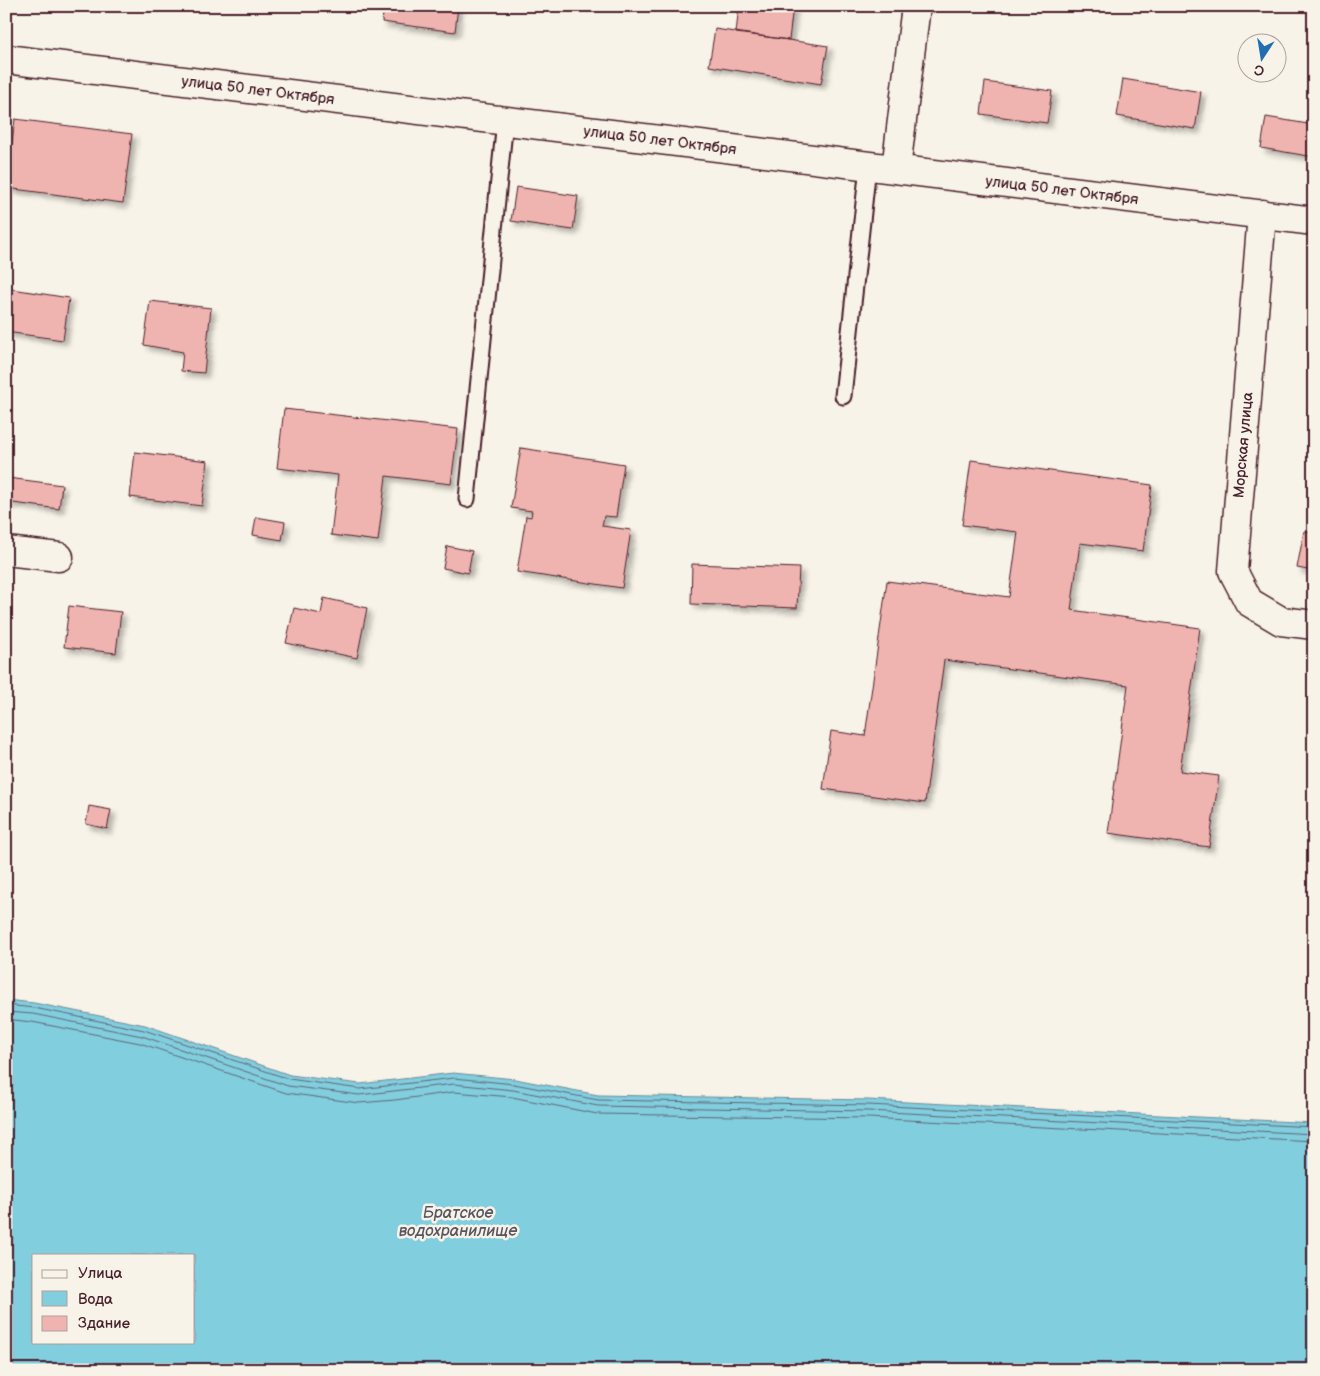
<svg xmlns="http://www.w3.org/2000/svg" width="1320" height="1376" font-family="'Balsamiq Sans',sans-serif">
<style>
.water{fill:#81cedf;stroke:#6b8897;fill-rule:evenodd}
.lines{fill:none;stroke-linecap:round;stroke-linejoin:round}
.shore{stroke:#606573;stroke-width:1}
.building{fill:#f0b4b0;stroke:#4a1f2b;filter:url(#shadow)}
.lane-casing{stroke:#4a1f2b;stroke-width:19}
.street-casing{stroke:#4a1f2b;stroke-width:31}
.lane{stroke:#f7f3e8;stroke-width:15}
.street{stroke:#f7f3e8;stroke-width:28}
.labels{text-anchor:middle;stroke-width:5;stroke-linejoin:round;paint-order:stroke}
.street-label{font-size:15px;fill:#4a1f2b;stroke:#f7f3e8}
.water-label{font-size:16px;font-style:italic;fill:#5a5461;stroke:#f7f3e8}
</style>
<defs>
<filter id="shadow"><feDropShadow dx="4.5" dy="4.5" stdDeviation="2.5" flood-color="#0004"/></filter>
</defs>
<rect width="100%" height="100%" fill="#f7f3e8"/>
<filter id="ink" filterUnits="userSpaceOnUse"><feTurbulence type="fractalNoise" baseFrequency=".02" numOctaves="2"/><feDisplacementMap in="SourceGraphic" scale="10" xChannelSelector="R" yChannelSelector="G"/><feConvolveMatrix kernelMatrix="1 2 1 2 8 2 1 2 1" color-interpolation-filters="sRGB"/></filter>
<g filter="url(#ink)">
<path class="water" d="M6,1000L34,1003L145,1025L290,1075L360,1084L453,1073L515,1079L598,1095L868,1100L1314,1123V1370H6ZM34,1255H194V1342H34Z"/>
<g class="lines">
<path class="shore" d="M6,1005L34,1008L144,1030L289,1079L360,1089L454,1078L514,1084L598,1100L868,1105L1314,1127
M6,1012L33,1014L142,1036L288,1086L359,1095L454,1084L513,1090L598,1106L868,1111L1314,1134
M6,1019L32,1022L140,1043L286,1093L359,1103L395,1100L454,1092L512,1097L597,1114L868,1118L1314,1141"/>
</g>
<path class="building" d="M384,6H458L455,32L382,22Z
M739,6H793L789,40L736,33Z
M715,29L828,46L821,84L709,66Z
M1123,79L1201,92L1195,129L1117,116Z
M985,82L1052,91L1047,123L981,114Z
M1266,117L1314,125V157L1261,148Z
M15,119L132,134L123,203L6,188Z
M516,187L578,196L573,230L511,221Z
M6,288L69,298L63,340L6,332Z
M150,301L211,308L204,373L181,371L183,352L144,345Z
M284,409L458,429L451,484L386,476L378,541L331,535L338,475L277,468Z
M521,448L624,464L616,517L604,516L602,526L631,530L622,588L517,572L526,516L531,517L532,511L511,508Z
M135,452L208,461L202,506L130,497Z
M971,460L1152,485L1143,551L1080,543L1071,610L1200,628L1180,771L1219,776L1209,847L1108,833L1128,685L944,660L925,803L823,789L831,731L865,736L887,581L1009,597L1018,532L962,525Z
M8,478L62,485L59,509L6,502Z
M256,517L285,522L282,540L253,535Z
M1304,531L1314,532V571L1297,568Z
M447,546L472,551L468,573L443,568Z
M692,564L799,568L797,608L691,604Z
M324,598L367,608L357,658L286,643L294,608L321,614Z
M69,606L121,612L116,653L64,647Z
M89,806L111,810L107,829L86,824Z"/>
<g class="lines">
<g class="lane-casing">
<path id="lane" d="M843,396L868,166
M467,499L505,120"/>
</g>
<g class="street-casing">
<path id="street" d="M6,59L1314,221
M896,169L916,6
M1262,214L1233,571L1249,602L1281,621L1314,625
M6,551L59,557"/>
</g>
<use href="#lane" class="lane"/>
<use href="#street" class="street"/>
</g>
</g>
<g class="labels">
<g class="street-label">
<text transform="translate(258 90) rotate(7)" y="5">улица 50 лет Октября</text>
<text transform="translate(660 140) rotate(7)" y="5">улица 50 лет Октября</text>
<text transform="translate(1062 190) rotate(7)" y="5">улица 50 лет Октября</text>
<text transform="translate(1243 445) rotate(-85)" y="5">Морская улица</text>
</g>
<g class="water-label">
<text x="458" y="1218">Братское<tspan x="458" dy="18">водохранилище</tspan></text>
</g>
</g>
<rect width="1320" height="1376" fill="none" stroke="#f7f3e8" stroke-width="25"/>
<rect x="12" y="12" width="1295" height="1351" fill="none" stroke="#4a1f2b" stroke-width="2" filter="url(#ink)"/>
<rect x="32" y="1254" width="162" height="90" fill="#f7f3e8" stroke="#b29e9c"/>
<rect x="42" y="1270" width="25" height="8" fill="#f7f3e8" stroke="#b29e9c"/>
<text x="78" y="1278" font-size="15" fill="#4a1f2b">Улица</text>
<rect x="42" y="1291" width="25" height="15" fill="#81cedf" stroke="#b29e9c"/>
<text x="78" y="1304" font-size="15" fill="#4a1f2b">Вода</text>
<rect x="42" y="1316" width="25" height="15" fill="#f0b4b0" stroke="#b29e9c"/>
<text x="78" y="1328" font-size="15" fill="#4a1f2b">Здание</text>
<g transform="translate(1262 58) rotate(192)"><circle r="24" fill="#f7f3e8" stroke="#b29e9c"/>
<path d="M0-4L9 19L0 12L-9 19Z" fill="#1f6fb2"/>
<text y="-8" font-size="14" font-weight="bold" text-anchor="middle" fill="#4a1f2b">С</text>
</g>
</svg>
